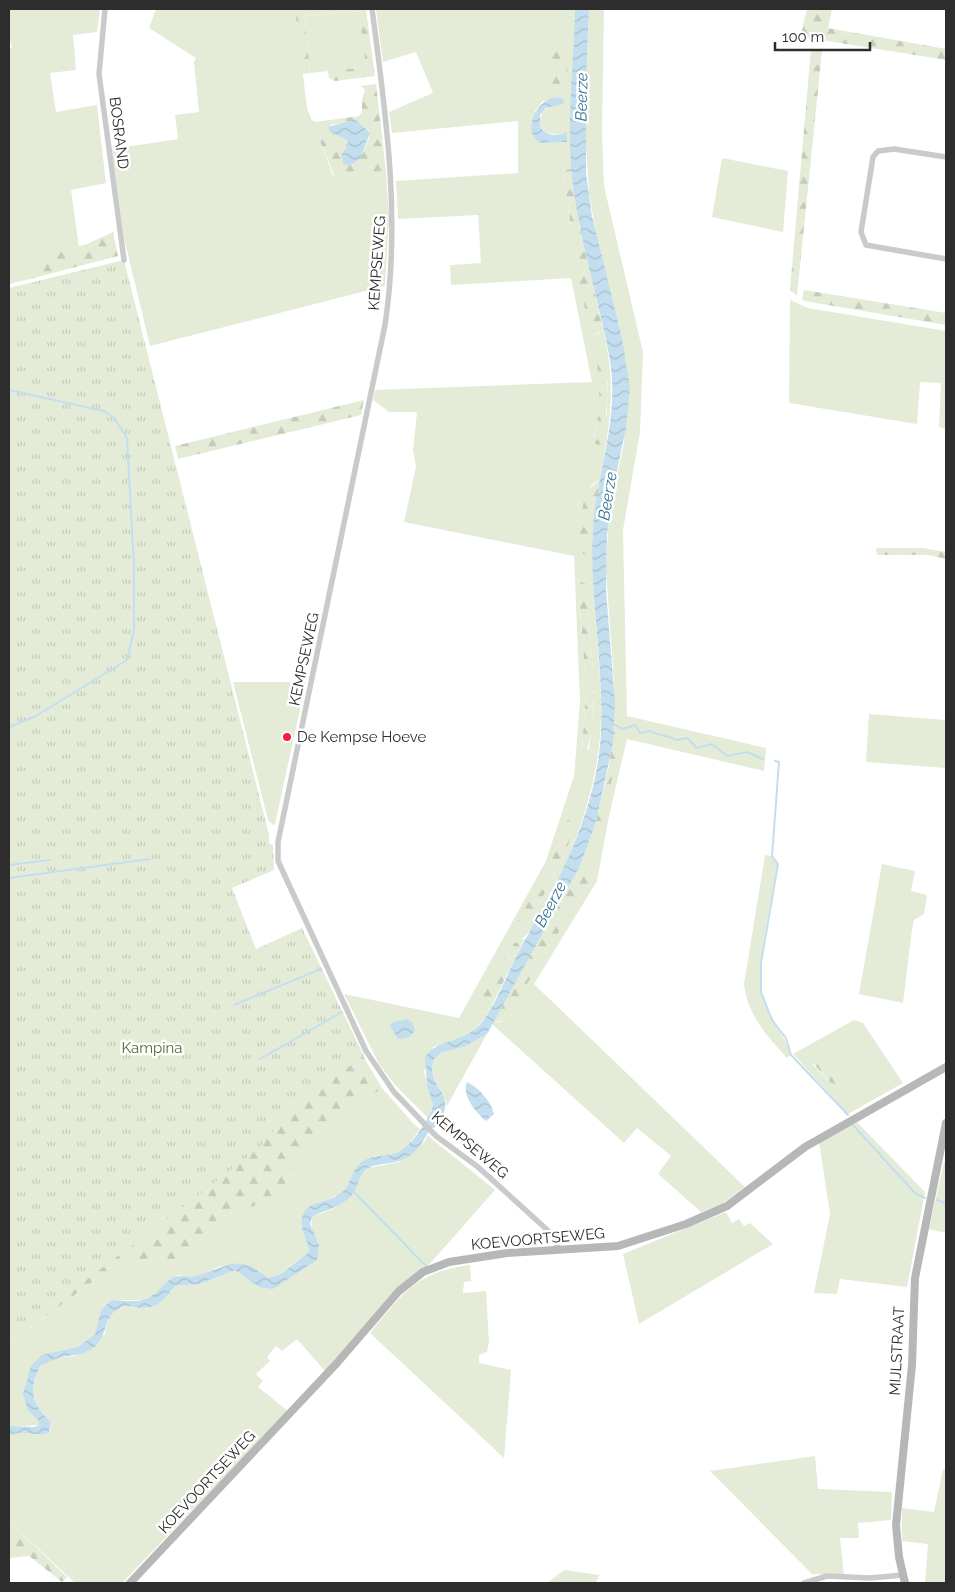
<svg xmlns="http://www.w3.org/2000/svg" width="955" height="1592" font-family="Raleway,sans-serif">
<style>
.grass{fill:#e4ecd8;fill-rule:evenodd}
.forest{fill:url(#forest-firs);fill-rule:evenodd}
.park{fill:url(#park-tufts)}
.water{fill:url(#water-waves)}
.lines{fill:none;stroke-linecap:round;stroke-linejoin:round}
.stream{stroke:#c3deee;stroke-width:2}
.street{stroke:#cacaca;stroke-width:5.5}
.secondary{stroke:#b7b7b7;stroke-width:8}
.poi-dot{fill:#f41f36;stroke:#fff;stroke-width:2}
.labels{text-anchor:middle;stroke-width:5;stroke-linejoin:round;paint-order:stroke}
.street-label{font-size:15px;fill:#2d2d2d;stroke:#fff}
.poi-label{font-size:15px;fill:#2d2d2d;stroke:#fff;text-anchor:start}
.park-label{font-size:15px;fill:#516c37;stroke:#fff}
.water-label{font-size:16px;font-style:italic;fill:#347395;stroke:#fff}
</style>
<defs>
<pattern id="forest-firs" width="22" height="20" patternUnits="userSpaceOnUse" patternTransform="scale(1.25)"><rect width="22" height="20" fill="#e4ecd8"/><path d="M5 1l3.5 6h-7zM16 11l3.5 6h-7z" fill="#c4cbba"/></pattern>
<pattern id="park-tufts" width="24" height="20" patternUnits="userSpaceOnUse" patternTransform="scale(1.25)"><rect width="24" height="20" fill="#e4ecd8"/><path d="M3 7l-1-3M5 7V3M7 7l1-3M15 17l-1-3M17 17v-4M19 17l1-3" fill="none" stroke="#c4cbba"/></pattern>
<pattern id="water-waves" width="16" height="10" patternUnits="userSpaceOnUse" patternTransform="scale(1.25)"><rect width="16" height="10" fill="#c3deee"/><path d="M0 5q4-4 8 0t8 0" fill="none" stroke="#a8bfcc"/></pattern>
</defs>
<rect width="100%" height="100%" fill="#fff"/>
<path class="grass" d="M9,9H100L97,32L73,35L76,70L50,73L56,112L97,105L106,183L71,190L79,247L33,260L30,263V279L9,284V51L12,46L9,40Z
M156,9H295L307,108L333,175L386,171L389,219L385,286L150,346L124,238L112,149L178,139L175,115L199,112L194,62L196,58L149,28Z
M376,9H575L572,169L563,170L571,228L581,277L579,278L591,334L597,335L603,329C617,387 610,423 600,480L591,485L583,554L593,558C592,606 600,653 601,702C603,768 582,832 553,890C543,910 534,934 514,944V954L506,956C492,979 479,982 480,1012L488,1013C474,1035 457,1040 433,1047L424,1072L433,1105L428,1118L395,1085L379,1064L344,994L459,1018L546,861L574,776L580,702L574,556L404,522L416,467L413,450L417,412H389L373,400L375,390L592,382L571,278L451,285L450,265L481,263L478,215L398,219L396,181L518,173V121L392,133L389,112L433,93L416,52L383,62ZM556,97L561,98L559,104C546,107 539,111 540,126L546,133L562,135L567,142L540,143L535,111L542,102ZM608,380L607,415L594,439L600,407V388ZM580,582L585,583L586,586L593,670L585,673L578,586ZM593,691L594,703L589,750L582,748L586,693ZM566,822L575,824L565,855L524,932Z
M589,9H604L602,133L604,186L643,352L640,432L623,530L627,716L766,748L764,771L627,739L609,816L597,881L534,984L745,1187L720,1205L701,1212L658,1174L671,1156L637,1128L624,1143L492,1024L494,1021L500,1022L589,883L586,867L580,866L596,822L600,823L617,726H614V684L606,570L609,512L624,443L622,338L598,244L589,193L585,130Z
M360,11L366,67L310,73L305,16Z
M722,158L788,171L783,232L712,217Z
M790,300L808,308L946,331V429L939,427L941,383L920,382L917,424L789,403Z
M233,682H306L275,824L273,825L268,820Z
M869,714L946,720V768L866,762Z
M765,855L772,856L778,864C773,894 755,967 762,993C768,1018 784,1031 791,1055L787,1058C766,1035 748,1016 744,984Z
M882,864L915,871L911,891L927,895L924,914L914,920L912,929L903,1003L859,994Z
M854,1020L863,1023L903,1083L846,1115L834,1099L793,1054ZM812,1059L828,1066L836,1082L831,1083L813,1065Z
M487,1034L447,1106C443,1086 428,1081 434,1059L442,1052L464,1047Z
M382,1088L413,1123L420,1129L405,1149L394,1154L375,1156L356,1168L348,1186L340,1195L314,1204L303,1234L308,1241L309,1252L281,1274L268,1278L258,1269L220,1266L204,1274L189,1277L178,1275L169,1280L158,1293L143,1300H111L101,1310L95,1334L78,1347L31,1366L28,1411L39,1421V1425L9,1427V1344L112,1267L154,1258L184,1260L220,1217L252,1207L285,1189L294,1164L301,1151Z
M856,1121L925,1192L907,1287L840,1279L837,1294L814,1293L830,1214L819,1142Z
M427,1135L495,1190L427,1267L325,1371L297,1339L282,1351L276,1346L267,1357L270,1361L256,1374L263,1381L258,1387L288,1411L122,1583H75L11,1523L9,1526V1436C23,1428 36,1438 50,1433L51,1422C32,1403 28,1391 40,1366L57,1358L75,1356L105,1334C108,1318 112,1306 131,1306C136,1306 142,1309 147,1308C160,1305 167,1296 175,1286L200,1284L235,1270L259,1287L317,1260C316,1248 310,1227 312,1217L333,1209L354,1193L361,1174L369,1168L399,1162L426,1140Z
M944,1162L946,1163V1233L929,1229Z
M726,1212L732,1223L739,1219L744,1226L750,1223L773,1244L639,1324L623,1254Z
M470,1265L471,1281L464,1282L463,1293L486,1291L489,1342L487,1352L479,1355V1363L511,1370L504,1458L370,1333C403,1293 416,1272 470,1265Z
M815,1456L818,1489L892,1492L891,1520L858,1523L859,1538H840L844,1574H812L710,1471Z
M943,1469L946,1470V1583H925L928,1544L902,1541V1508L934,1512Z
M564,1570L599,1575L596,1583H547Z"/>
<path class="forest" d="M295,9H366L375,76L335,81L329,78L328,71L366,67L359,11L305,16L310,73L302,74Z
M807,9H832L828,28L946,49V60L809,38L801,34Z
M811,49L822,51L797,296L790,290Z
M552,50L568,52L567,88L551,87Z
M376,84L386,171L335,177L311,120L316,122L359,116L362,112V99L365,90L361,86ZM358,121L369,131V138L362,155L342,154L349,143L330,125Z
M572,169L579,224L603,329L596,335L591,334L578,278L581,277L571,228L563,170Z
M113,232L118,256L30,279V263L33,260L87,244Z
M804,290L946,313V325L804,301L802,299Z
M600,356L606,357L608,396L603,442L601,445L595,444L594,439L600,407L597,358Z
M364,400L361,415L178,459L175,446Z
M600,480L593,528V558L583,554C576,536 583,511 585,492Z
M876,548H923L946,552V559L929,555H877Z
M580,582L585,583L586,586L593,670L590,675L585,673L578,585Z
M589,690L594,693L592,728L587,752L582,748L586,693Z
M614,726L619,728L620,739L603,822L600,823L596,822L609,765Z
M569,820L575,824L565,855L524,932L516,931L514,927L547,871L566,821Z
M580,866L586,867L589,871V883L504,1021H494Z
M525,938L488,1013L479,1012L477,1009C479,998 483,983 490,974C495,968 501,963 506,956L514,953L513,944Z
M359,1049L382,1088L301,1151L294,1164L285,1189L252,1207L220,1217L184,1260L154,1258L112,1267L9,1344V1226Z
M812,1059L828,1066L836,1082L835,1084L831,1083L810,1060Z
M11,1523L67,1577L62,1582L29,1556L9,1558V1526Z"/>
<path class="park" d="M124,260L269,835V843L273,845L274,870L232,888L256,949L302,928L364,1056L292,1107L259,1148L160,1225L9,1337V288Z"/>
<path class="water" d="M575,9H589L586,88V173L592,216L622,338L630,388L626,428L613,489L607,535L606,590L615,703L613,743L596,822L580,866L487,1034L464,1047L442,1052L434,1059C424,1091 464,1092 434,1128H431C420,1146 413,1160 390,1163C383,1164 373,1165 367,1169C357,1176 359,1187 352,1195C340,1208 327,1209 312,1217L310,1224L319,1245L317,1260L273,1289L259,1287L235,1270L200,1284L175,1286C167,1296 158,1308 144,1308C135,1308 126,1303 118,1309C103,1318 108,1336 94,1347C84,1356 70,1355 58,1358C52,1360 46,1364 40,1366C28,1391 32,1404 51,1422L49,1433C36,1438 23,1428 9,1436L10,1426L34,1427L39,1425V1421L28,1411L23,1394L31,1366L42,1355L78,1347L95,1334L101,1310L111,1300C121,1300 136,1303 145,1299C157,1295 160,1287 169,1280C177,1273 185,1278 194,1276C226,1269 238,1251 268,1278L281,1274L309,1252C308,1240 298,1228 303,1215C308,1201 328,1202 339,1195C351,1187 351,1169 363,1161C373,1155 383,1156 393,1154C409,1151 429,1120 433,1105L427,1085L425,1057C439,1036 468,1046 487,1015C502,991 511,964 525,940C562,876 598,806 601,731C604,664 589,597 593,530C596,479 615,431 612,380C611,358 605,336 600,314C591,276 581,238 575,199C564,137 574,71 575,9Z
M556,97L562,98L564,102L562,104L546,108L540,115V126C545,136 558,137 567,132V142L540,143C522,132 535,100 556,97Z
M353,120L358,121L370,133L360,159L349,166L343,164L342,154L349,143C344,135 332,137 328,127Z
M407,1019L412,1022L415,1030L410,1037L398,1039L390,1026L391,1023Z
M467,1082C479,1088 491,1101 494,1114L486,1121C477,1114 461,1095 467,1082Z"/>
<g class="lines">
<path class="stream" d="M9,390L104,411L114,418L127,438L134,565V630L127,660L36,716L9,727
M613,724L623,729L635,725L640,733L650,731C658,736 668,735 676,740L687,738L697,748L712,744L727,756L747,752L763,759
M775,761L779,762L772,856L778,864L761,963V992L772,1020L786,1038L791,1055L848,1115
M9,865L50,860
M9,878L150,859
M234,1005L321,969
M260,1059L342,1012
M853,1125L915,1193L925,1198
M354,1192L427,1267
M937,1200L946,1203"/>
<path class="street" d="M105,9L99,74L124,260
M372,9C386,114 401,219 385,325L278,842V861L366,1051L394,1092L436,1136L478,1167L554,1236L558,1249
M946,157L894,149L878,151L873,157L861,232L866,245L946,259
M804,1583L827,1576L870,1578L903,1575"/>
<path class="secondary" d="M130,1583L337,1363L399,1291L423,1272L449,1262L507,1253L618,1246L686,1224L727,1206L805,1147L946,1067
M905,1583L899,1557L896,1525L912,1365L915,1278L946,1123"/>
</g>
<circle class="poi-dot" cx="287" cy="737" r="5"/>
<g class="labels">
<g class="street-label">
<text transform="translate(119 133) rotate(83)" y="5">BOSRAND</text>
<text transform="translate(377 263) rotate(-86)" y="5">KEMPSEWEG</text>
<text transform="translate(304 659) rotate(-78)" y="5">KEMPSEWEG</text>
<text transform="translate(470 1145) rotate(40)" y="5">KEMPSEWEG</text>
<text transform="translate(538 1239) rotate(-5)" y="5">KOEVOORTSEWEG</text>
<text transform="translate(897 1351) rotate(-87)" y="5">MIJLSTRAAT</text>
<text transform="translate(207 1482) rotate(-47)" y="5">KOEVOORTSEWEG</text>
</g>
<g class="poi-label">
<text x="297" y="742">De Kempse Hoeve</text>
</g>
<g class="park-label">
<text x="152" y="1053">Kampina</text>
</g>
<g class="water-label">
<text transform="translate(581 97) rotate(-89)" y="6">Beerze</text>
<text transform="translate(607 496) rotate(-81)" y="6">Beerze</text>
<text transform="translate(550 904) rotate(-62)" y="6">Beerze</text>
</g>
</g>
<rect width="955" height="1592" fill="none" stroke="#2d2d2d" stroke-width="20"/>
<path d="M775 42v8h95v-8" fill="none" stroke="#2d2d2d" stroke-width="2.5"/>
<text x="782" y="42" font-size="15" fill="#2d2d2d" stroke="#ffffff" stroke-width="4" paint-order="stroke">100 m</text>
</svg>
